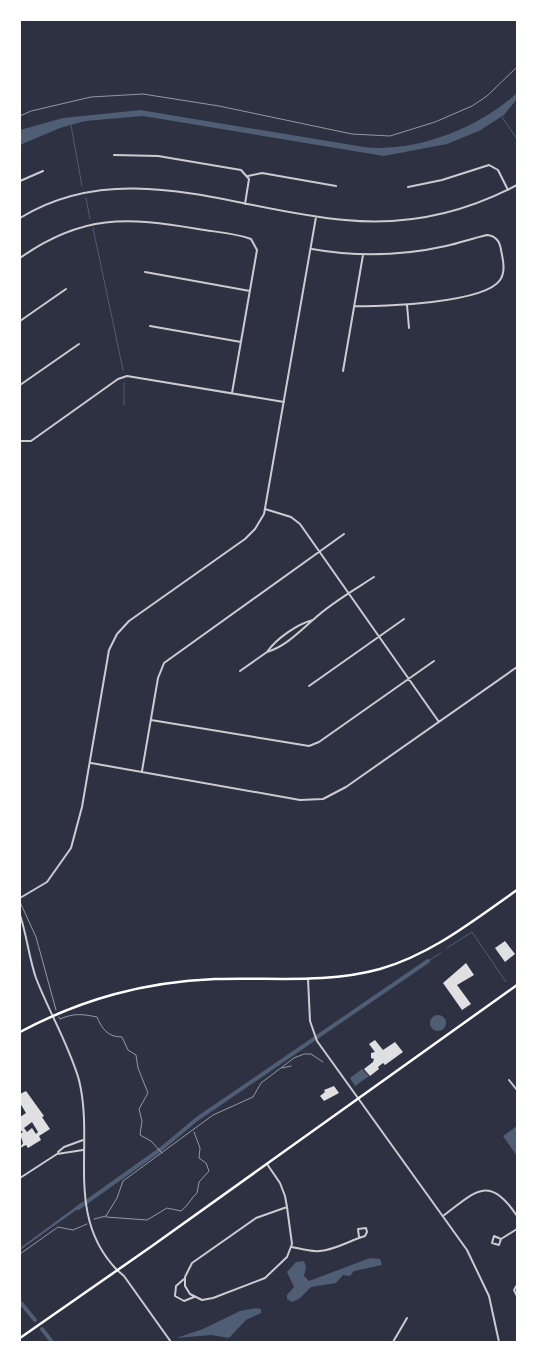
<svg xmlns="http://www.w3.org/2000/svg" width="537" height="1362" font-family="'Sofia Sans Condensed',sans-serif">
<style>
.water{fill:#4f5d75}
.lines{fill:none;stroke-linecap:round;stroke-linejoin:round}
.stream{stroke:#4f5d75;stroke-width:1}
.canal{stroke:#4f5d75;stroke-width:4}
.building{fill:#e0e0e3;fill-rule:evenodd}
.path{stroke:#fff;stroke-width:0.5}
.minor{stroke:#caccd0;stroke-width:2}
.tertiary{stroke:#caccd0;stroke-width:2}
.primary{stroke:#fff;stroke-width:2.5}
</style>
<rect width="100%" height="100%" fill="#2d3142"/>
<path class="water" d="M517,93V99L504,115L479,131L447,144L384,156L143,116L85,121L60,128L20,145V130L63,118L140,110L364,147C416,153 479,128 517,93Z
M430 1023a8 8 0 1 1 16 0a8 8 0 1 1-16 0Z
M362,1069L369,1076L355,1086L350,1078Z
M517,1126V1156L503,1136Z
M81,1203L82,1206L20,1250V1248Z
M370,1258L380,1259L382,1265L354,1271L350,1276L343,1275L336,1283L311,1287L299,1299L292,1302L287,1299V1295L294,1287L287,1272L296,1262L304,1261L306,1267L304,1276L309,1281Z
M256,1308L261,1309V1313L246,1320L229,1338L211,1335L176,1338L203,1329L240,1311Z"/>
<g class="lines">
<path class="stream" d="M502,117L517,139
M71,125L82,186
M86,198L90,219
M93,228L123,370
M124,405V383
M447,948L472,932L506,982
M428,961L441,953"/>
<path class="canal" d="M78,1208L161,1149L197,1119L428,961
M20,1302L35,1320
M42,1329L52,1342"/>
</g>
<path class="building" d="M505,941L515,954L505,962L495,948Z
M466,963L474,975L457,985L471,1004L462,1010L443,983Z
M375,1040L383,1050L395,1042L403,1052L385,1065L383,1063L378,1067L379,1069L370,1076L364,1069L373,1062L374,1059L371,1058V1053L375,1052L369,1044Z
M334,1086L339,1093L324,1101L320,1096L325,1092L324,1090Z
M26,1091L44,1116L42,1117L50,1129L39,1136L41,1140L28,1148L26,1145L20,1148L23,1143L20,1134L23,1132L20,1130V1117L26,1113L20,1103V1094ZM32,1122L38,1132L36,1134L32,1128L27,1132L24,1128Z"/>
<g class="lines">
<path class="path" d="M20,116L31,111L91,97L143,94L219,106L352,134L390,136L435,122L472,106L487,96L517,67
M20,902L36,937L56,1010
M59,1017L60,1019C74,1013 82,1014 97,1017C102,1029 108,1037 122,1037L128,1050L136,1055L138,1068L148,1093L139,1109L142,1121L140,1135L151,1141L162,1153
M282,1068L291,1066
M106,1217L147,1220L167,1208L181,1211C188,1206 191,1198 197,1193L199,1182L209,1171L206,1163L199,1158L200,1148L194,1132
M94,1219L106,1216L117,1198L123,1181L213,1115L253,1097L261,1083L294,1058L304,1054H311L323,1062
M20,1254L58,1227L73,1230L87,1224"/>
<path class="minor" d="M114,155L158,156L241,170L249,179L245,204
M248,176L262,173L336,186
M20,181L43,171
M408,187L442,180L489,165L498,170L508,190
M20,218C122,155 237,211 345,220C405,226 464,213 517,185
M312,249C356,257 401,256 446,246C460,243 473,238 487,235C496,236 500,241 501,250C503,260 506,271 500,280C485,303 382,307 355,306
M20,258C82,214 127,217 198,229C215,232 235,233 251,239L257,250L232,393
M145,272L250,291
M407,305L409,328
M20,321L66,289
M150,326L241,342
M343,371L363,255
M20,385L79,344
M20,441H31L118,379L127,376L284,402
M265,509L291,517L300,524L439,722
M313,620C297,624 276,639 267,652C286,646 299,632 314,619C331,603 354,590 374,577
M240,671L267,652
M309,686L404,619
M151,720L309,746L319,742L434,661
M91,763L300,800L323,799L346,787L517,667
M142,771L158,678L164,663L344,534
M20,898L47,882L71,848L82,807L109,650L117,634L129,621L245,539L255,529L264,514L316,217
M509,1080L517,1090
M58,1152L64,1147L83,1140
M267,1164L280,1183L285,1196L287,1207L292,1244L287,1257L265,1278L213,1298L202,1300L190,1294L185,1286V1277L192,1263L256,1218L287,1207
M20,1178L57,1154L83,1150
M443,1216C475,1192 489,1173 517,1216
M501,1239L494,1236L492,1243L499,1245L501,1239L517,1229
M292,1247C301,1249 311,1252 320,1251C335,1250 351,1240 365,1236L367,1232L366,1228L358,1229L359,1237
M117,1270L124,1276L171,1342
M184,1279L176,1286L175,1296L184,1301L194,1297
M517,1285L514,1290L517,1296
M393,1342L407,1318"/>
<path class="tertiary" d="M20,915C27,936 29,958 36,978C49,1012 69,1045 79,1080C95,1145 64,1215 117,1270
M308,979L310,1021L317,1041L467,1250L489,1296L499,1342"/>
<path class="primary" d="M20,1032C82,999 144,982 215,979C270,977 326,984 380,969C432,954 474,920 517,890
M20,1338L152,1246L517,985"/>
</g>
<rect width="537" height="1362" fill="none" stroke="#ffffff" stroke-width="42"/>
</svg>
